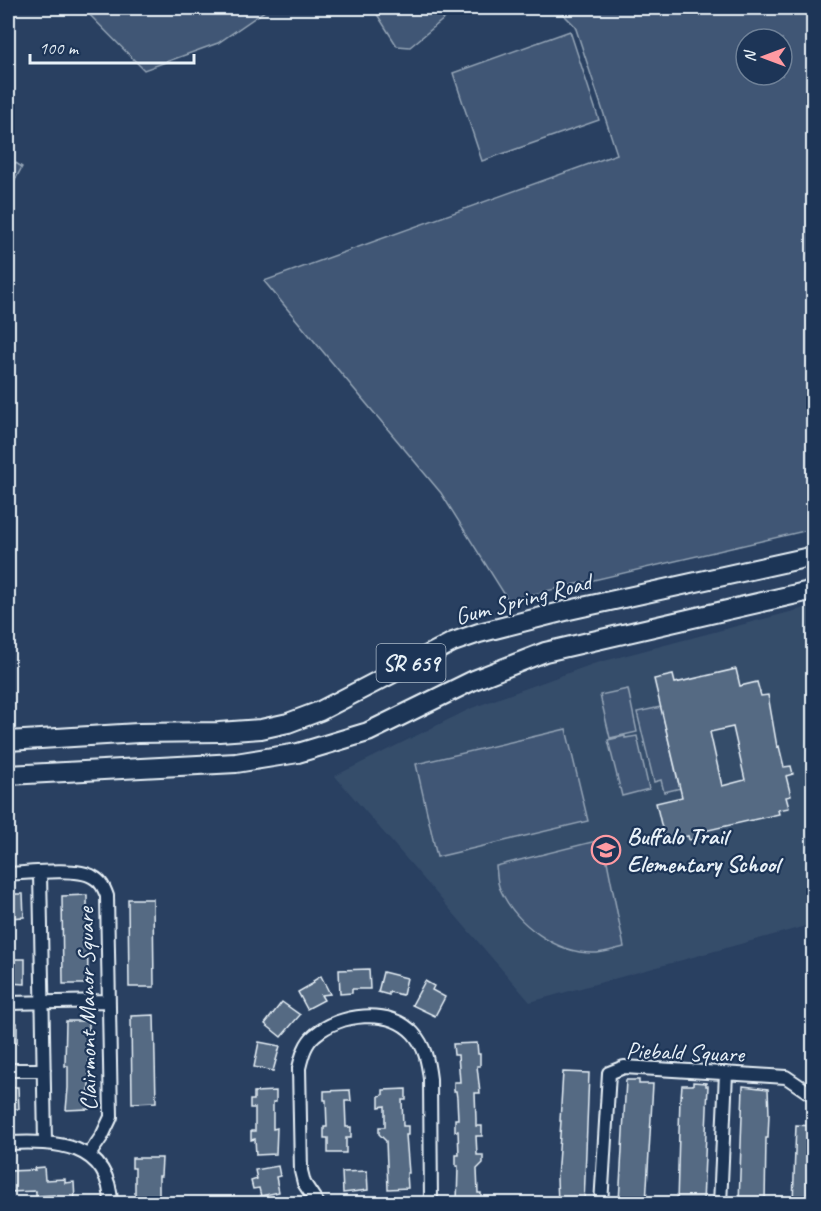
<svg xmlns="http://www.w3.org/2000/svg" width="821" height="1211" font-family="Caveat,sans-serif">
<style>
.built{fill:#364d6b}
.green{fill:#415774;stroke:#94a4b6;stroke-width:1.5;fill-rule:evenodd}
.building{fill:#556a83;stroke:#e8f1f8;stroke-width:1.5;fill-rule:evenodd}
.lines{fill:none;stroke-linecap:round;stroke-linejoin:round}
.minor-casing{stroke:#e8f1f8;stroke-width:16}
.primary-casing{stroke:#e8f1f8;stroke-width:22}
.minor{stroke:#1d3557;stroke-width:12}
.primary{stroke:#1d3557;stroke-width:18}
.labels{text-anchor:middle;stroke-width:4.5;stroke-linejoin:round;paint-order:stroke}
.shield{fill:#1d3557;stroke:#abb9c8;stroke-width:1.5}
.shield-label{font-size:22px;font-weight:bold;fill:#e8f1f8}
.street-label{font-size:24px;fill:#e8f1f8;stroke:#1d3557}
.poi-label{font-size:24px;font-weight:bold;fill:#e8f1f8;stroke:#1d3557;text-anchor:start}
</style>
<rect width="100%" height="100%" fill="#294061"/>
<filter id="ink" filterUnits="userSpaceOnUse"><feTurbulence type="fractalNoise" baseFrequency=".0167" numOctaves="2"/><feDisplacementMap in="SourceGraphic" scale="12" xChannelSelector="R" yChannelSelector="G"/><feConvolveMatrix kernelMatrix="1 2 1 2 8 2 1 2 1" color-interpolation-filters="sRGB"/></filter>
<g filter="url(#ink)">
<path class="built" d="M813,606V924L530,1002L335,776L472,708L593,664Z"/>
<path class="green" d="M83,8H269L218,43L144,70Z
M373,8H457L410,47L397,46Z
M557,8H813V529L508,600L441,493L264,281L617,154L575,26ZM746,39H782V75H746Z
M570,31L599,120L482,161L453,73Z
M8,158L22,167L8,193Z
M628,689L637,732L610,738L600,695Z
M661,707L678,782H680L681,788L664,792L661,780L654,782L637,712Z
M566,729L588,821L437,857L416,764Z
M625,736V738L637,736L649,789L622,796L608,740Z
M596,841L604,846L624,947C615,949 606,952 597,953C557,955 516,924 500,889C497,883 497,874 496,866Z"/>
<path class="building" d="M736,669L740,686L757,682L761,696L768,695L777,747L779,746L784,767L791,766L793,774L786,776L791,796L786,797L789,808L778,810L779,814L704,831L705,837L689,840L688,836L665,841L656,803L682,797L654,679L673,675L675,683ZM733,727L745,780L722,786L710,732Z
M8,894H23L24,917L8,918Z
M87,895L88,984H63L62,896Z
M128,899H153L154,987H129Z
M13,959H25V984L8,983V966H13Z
M369,969L370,989H352V993L340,994L339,970Z
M383,972L407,978L403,995L389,992V995L378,992Z
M321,976L330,994L321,995L324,1000L307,1009L298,992L314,983L313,981Z
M425,981L434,986L432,990L445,997L435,1016L412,1005Z
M282,1002L300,1015L281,1037L265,1024Z
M154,1015L156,1102L132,1103L131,1016Z
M66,1021H89V1109L66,1110L68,1088V1066H65Z
M8,1023H17V1043H8Z
M259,1042L280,1046L273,1071L254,1067Z
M477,1043L478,1054H480V1066H477L480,1093H475L476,1119V1126H482V1136H476L477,1155H483V1163L477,1169L478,1193H481V1203H457L458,1166H456V1155H459L458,1131H455V1119H458L457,1098L456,1091H454V1082H460L458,1055H454L453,1044Z
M563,1072L589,1073L584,1203H558L557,1178L561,1121H560Z
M626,1080H639V1084H653L646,1203L619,1202Z
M693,1082L706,1083V1086H708L703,1203H677L680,1097H681L682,1085H693Z
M743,1086L768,1089L769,1114L768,1138H766L765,1203H739Z
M8,1087H18L19,1109H8Z
M406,1089V1100H402L403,1126H408V1135H406L409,1173H407L408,1188L388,1189L386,1141L379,1134V1127H385V1106L379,1107V1096L383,1095V1090Z
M350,1090L351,1101H345L346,1127H351V1138H346V1153H328V1138H324V1127H327L326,1100H324V1091Z
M276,1091V1102H273V1129L277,1128L276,1154L256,1155L255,1139L251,1140V1131H255V1108H250V1100H254V1092Z
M796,1125L813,1126V1203H793Z
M132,1158H162L161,1176H159V1203H139V1201H135V1168H132Z
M278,1166L280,1176L276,1177L279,1192L261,1196L259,1188L253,1189L251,1181L257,1179L255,1170Z
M44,1167L45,1180L65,1179V1183L74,1182L75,1201H72V1203H55V1195L36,1196V1191L8,1192V1171L35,1170L34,1168Z
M367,1171L368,1190L343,1193L342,1172Z"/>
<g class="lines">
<g class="minor-casing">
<path id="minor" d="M40,873L45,1142
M8,874C28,873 77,867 93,877C101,881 104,888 107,896L111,1117L102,1136L89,1155
M8,1003L108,1001
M8,1070H44
M8,1143C54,1141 110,1142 111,1204
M318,1204L304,1183L301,1171L299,1068C302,1056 305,1043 315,1035C340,1014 388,1007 413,1033C425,1046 428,1062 430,1079L431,1204
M601,1204L609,1073L624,1067L786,1077L814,1096
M720,1204L726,1073"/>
</g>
<g class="primary-casing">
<path id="primary" d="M8,741L138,733L219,732L261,729L288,723L320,711L453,642L479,633L569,610L814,556
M8,775L236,763L298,753L368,732L474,680L545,652L814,590"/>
</g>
<use href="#minor" class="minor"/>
<use href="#primary" class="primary"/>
</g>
</g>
<defs>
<g id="school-ring" transform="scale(1.5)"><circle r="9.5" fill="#1d3557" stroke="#ff9aa2" stroke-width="1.5"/><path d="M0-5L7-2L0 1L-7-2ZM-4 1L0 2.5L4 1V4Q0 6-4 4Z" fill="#ff9aa2"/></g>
</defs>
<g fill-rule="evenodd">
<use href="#school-ring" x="606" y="850"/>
</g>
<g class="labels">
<rect class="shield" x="376.5" y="644" width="69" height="38" rx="4.5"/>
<g class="shield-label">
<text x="411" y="671">SR 659</text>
</g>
<g class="street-label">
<text transform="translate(523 599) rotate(-15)" y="8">Gum Spring Road</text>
<text transform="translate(87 1009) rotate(-91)" y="8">Clairmont Manor Square</text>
<text transform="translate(685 1052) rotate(2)" y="8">Piebald Square</text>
</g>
<g class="poi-label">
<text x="627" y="844">Buffalo Trail<tspan x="627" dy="28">Elementary School</tspan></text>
</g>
</g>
<rect width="821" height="1211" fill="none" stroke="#1d3557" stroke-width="30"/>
<rect x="15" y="15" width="791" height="1181" fill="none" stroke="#e8f1f8" stroke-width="2" filter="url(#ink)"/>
<g transform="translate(764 57) rotate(270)"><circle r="28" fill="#1d3557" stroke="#6e8097" stroke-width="1.5"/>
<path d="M0-4.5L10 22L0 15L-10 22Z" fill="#ff9aa2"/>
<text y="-9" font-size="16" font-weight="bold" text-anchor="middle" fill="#e8f1f8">N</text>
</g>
<path d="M30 54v9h164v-9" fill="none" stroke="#e8f1f8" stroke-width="3"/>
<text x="39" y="54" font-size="18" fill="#e8f1f8" stroke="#1d3557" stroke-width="4.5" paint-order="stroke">100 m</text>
</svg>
